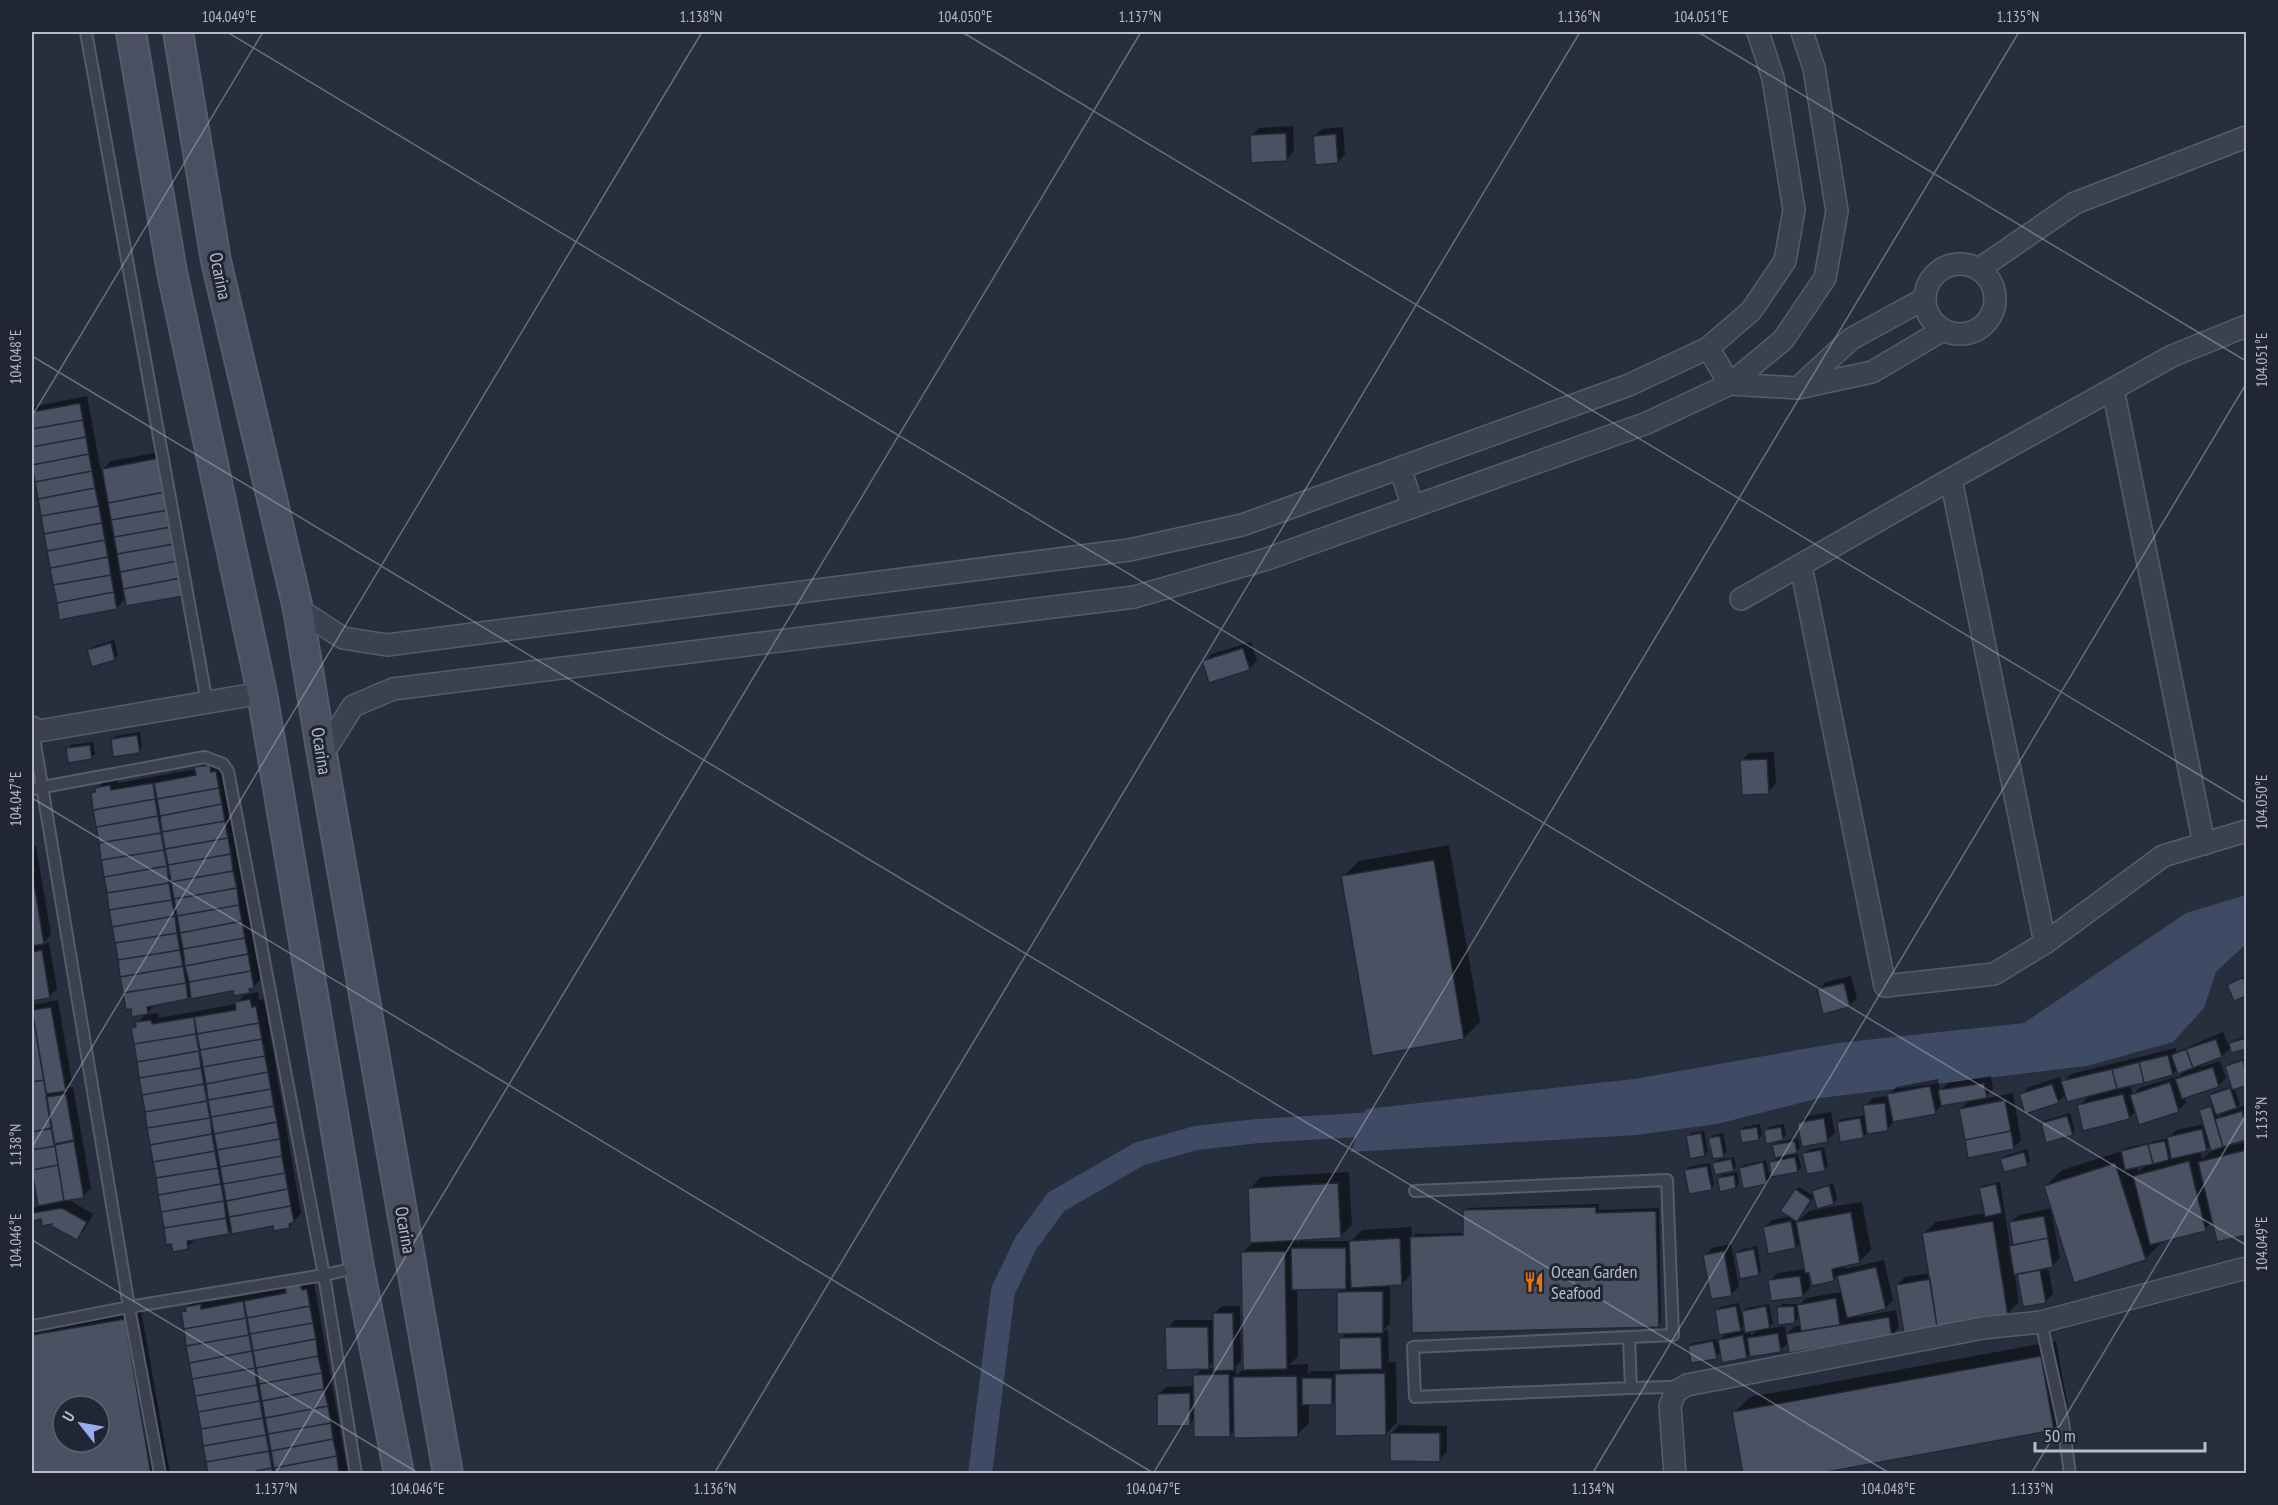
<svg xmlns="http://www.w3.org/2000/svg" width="2278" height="1505" font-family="'PT Sans Narrow',sans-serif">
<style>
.water{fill:#3f4a65}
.shadow{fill:#0007;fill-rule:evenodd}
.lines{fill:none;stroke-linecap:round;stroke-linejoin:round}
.canal{stroke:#3f4a65;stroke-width:24}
.building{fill:#495162;stroke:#222835;stroke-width:1.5;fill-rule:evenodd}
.lane-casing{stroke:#565c69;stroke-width:14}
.street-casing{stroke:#565c69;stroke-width:24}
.secondary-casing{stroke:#565c69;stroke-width:32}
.lane{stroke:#3b414e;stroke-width:10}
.street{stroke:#3b414e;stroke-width:21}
.secondary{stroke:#4a4f61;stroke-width:28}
.ticks{fill:none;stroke:#b8bcc9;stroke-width:1.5;stroke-opacity:0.45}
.labels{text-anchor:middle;stroke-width:6;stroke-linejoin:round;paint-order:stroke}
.street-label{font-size:18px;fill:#b8bcc9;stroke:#202633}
.poi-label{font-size:18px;fill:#b8bcc9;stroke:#202633;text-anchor:start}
.neatline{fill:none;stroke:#b8bcc9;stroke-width:2}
.ticks-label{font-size:15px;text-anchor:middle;fill:#b8bcc9}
</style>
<rect width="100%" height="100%" fill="#272e3e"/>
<path class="water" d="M2246,895V944L2216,972L2204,1008L2173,1042L2087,1066L1820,1098L1717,1124L1636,1135L1351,1152L1366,1109L1634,1079L1838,1043L2024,1023L2186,913Z"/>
<path class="shadow" d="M1293,126L1294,151L1287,159L1251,136L1259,128Z
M1343,127L1345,154L1338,162L1315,136L1322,129Z
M87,396L101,471L111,461L166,451L126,598L116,608L61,618L32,454V407Z
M114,640L118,655L115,659L89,650L92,647Z
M1251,642L1257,661L1249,669L1204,662L1212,654Z
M140,732L142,748L139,751L112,740L116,736Z
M93,742L95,754L91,758L67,749L71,745Z
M1774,752L1776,784L1768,792L1741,761L1749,753Z
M204,760L224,764L261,979L246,995L258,992L259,1000L264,999L301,1213L289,1227L275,1224L232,1229L228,1233L195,1239L188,1247L133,1028L147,1013L92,794L104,781L118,778V783L196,769ZM234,990L247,992L236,1004L159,1018L158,1013L145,1015L155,1005L188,998L192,994Z
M1449,845L1480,1022L1464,1038L1343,877L1359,861Z
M36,846L51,935L42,944L49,943L57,989L49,996L32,1000V847Z
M2246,975V994L2235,999L2229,985Z
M1851,976L1857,998L1849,1006L1819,990L1826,982Z
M58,1000L72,1082L66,1088L73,1087L91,1188L83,1196L67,1199L93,1214L84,1231L76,1239L55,1222L43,1218L32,1220V1208L40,1206L32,1158L33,1148H32V1005Z
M2223,1032L2228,1045L2234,1040L2246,1037V1047L2232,1051L2231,1047L2222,1056L2200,1064L2201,1067L2220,1061L2226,1078L2218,1086L2184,1097L2186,1103L2178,1110L2136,1111L2129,1118L2079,1106L2090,1095L2066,1094L2058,1102L2021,1095L2029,1087L2060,1077L2062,1083L2071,1074L2176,1048V1052ZM2178,1069H2187L2178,1078V1076L2139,1088L2133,1095L2130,1085L2172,1074Z
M2246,1058V1084L2234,1087L2240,1104L2234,1109L2246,1105V1138L2234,1142V1145L2246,1142V1233L2218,1240L2213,1221L2205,1229L2160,1241L2161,1243L2145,1259L2053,1210H2051L2060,1258L2052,1266L2048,1267L2053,1294L2045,1302L2017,1275L2015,1276L2019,1302L2007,1314L1897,1285L1905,1277L1930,1273L1924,1233L1936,1222L1986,1213L1981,1188L1984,1185L2000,1182L2010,1246L2014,1242L2011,1222L2019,1215L2053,1208L2046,1186L2062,1170L2122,1151L2126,1148L2168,1138L2176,1130L2204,1124L2200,1111L2214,1104L2211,1096L2214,1092L2233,1086L2227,1066L2230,1063ZM2226,1110L2218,1118L2217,1113ZM2211,1145L2212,1150L2202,1159L2200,1151L2206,1150ZM2147,1164L2139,1172L2137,1167Z
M1991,1076L1993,1089L1983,1099L2013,1093L2021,1140L2014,1147L1960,1110L1971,1099L1943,1104L1935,1112L1895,1120L1887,1130L1867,1132L1863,1137L1838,1122L1842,1119L1866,1115L1865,1106L1873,1098L1889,1096L1896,1087L1938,1079L1940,1091L1948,1083Z
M1831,1112L1835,1133L1827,1140L1799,1123L1807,1116Z
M2070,1113L2075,1131L2072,1134L2042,1123L2046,1120Z
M1760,1124L1762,1135L1759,1138L1741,1131L1744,1127Z
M1784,1124L1786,1135L1779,1142L1798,1138L1800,1148L1793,1155L1798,1154L1801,1167L1798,1171L1771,1162L1777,1158L1774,1146L1780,1139L1765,1131L1769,1127Z
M1704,1131L1708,1152L1705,1155L1688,1136L1691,1133Z
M1723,1133L1727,1152L1723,1155L1710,1138L1714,1135Z
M1824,1147L1828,1166L1824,1169L1804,1154L1808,1150Z
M2027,1149L2030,1161L2027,1164L2002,1159L2005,1156Z
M1734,1157L1736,1167L1733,1170L1714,1164L1717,1160Z
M1766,1160L1770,1179L1767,1183L1740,1168L1744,1165Z
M1710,1163L1714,1185L1711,1188L1686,1170L1689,1167Z
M1349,1172L1352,1225L1340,1236L1297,1239V1245L1300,1241H1351L1362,1230L1411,1227L1412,1237L1415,1234L1464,1233V1211L1467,1208L1599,1204V1210L1659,1208L1661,1322L1658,1325L1412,1273L1402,1284H1390V1324L1383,1330H1388L1389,1360L1386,1362H1396L1397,1422L1386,1434L1336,1399L1332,1403L1309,1404V1423L1297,1435L1235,1430L1230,1435L1195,1418L1190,1424L1158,1395L1166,1387L1195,1386V1376L1202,1368L1167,1328L1175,1320H1214V1314L1222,1306H1240L1241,1361L1236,1366V1376L1244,1368L1243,1252L1254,1241L1249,1189L1261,1177ZM1297,1288H1343L1338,1292L1347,1332L1341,1338V1371H1311L1308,1374V1364L1289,1365L1298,1356ZM1215,1361V1368H1208Z
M1737,1172L1739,1183L1736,1187L1719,1179L1722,1175Z
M1833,1183L1837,1199L1834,1203L1819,1207V1209L1862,1202L1871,1250L1859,1262L1844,1265L1845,1269L1884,1260L1893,1300L1885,1308L1858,1314V1317L1896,1310L1899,1328L1891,1335L1789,1342L1780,1350L1751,1352L1746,1357L1722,1351L1716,1357L1689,1346L1693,1343L1716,1339L1717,1343L1729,1331L1717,1310L1720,1307L1739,1303L1741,1313L1747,1308L1769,1304L1773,1323L1767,1329L1785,1326L1786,1335L1795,1326H1802L1800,1316L1794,1322L1778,1308L1782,1304H1796L1797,1307L1806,1298L1842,1292L1838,1275L1833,1280L1808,1272L1810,1288L1802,1296L1770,1281L1778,1273L1806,1269L1801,1242L1796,1247L1764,1227L1772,1220L1790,1216L1796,1190L1799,1187L1814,1196L1798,1222L1809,1211L1819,1209L1814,1191L1817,1188ZM1745,1324L1746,1329L1739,1331ZM1759,1329L1751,1336L1750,1331Z
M1731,1244L1739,1287L1731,1294L1705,1256L1712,1248Z
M1757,1246L1761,1271L1758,1274L1737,1253L1740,1250Z
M308,1276L309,1284L314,1283L348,1474H210L182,1313L194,1300L208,1297L209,1302L286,1288Z
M140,1304L170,1474H32V1323ZM63,1406H99V1442H63Z
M2056,1341L2069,1413L2053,1429L1734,1413L1750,1397Z
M1399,1425L1447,1426V1452L1439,1460L1392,1433Z"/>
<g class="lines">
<path class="canal" d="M980,1474L1003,1291L1026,1243L1056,1202L1139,1154L1196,1138L1258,1131L1392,1123"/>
</g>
<path class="building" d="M1286,133L1287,161L1251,163L1250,135Z
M1336,134L1338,163L1315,165L1313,136Z
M80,403L83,420L32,429V412Z
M83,420L86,437L32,447V429Z
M86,437L89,454L32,465V447Z
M89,454L92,471L35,482L32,465Z
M159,458L165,492L108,503L102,469Z
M92,471L95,488L38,499L35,482Z
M95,488L99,506L41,516L38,499Z
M165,492L168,510L111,520L108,503Z
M99,506L102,523L44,534L41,516Z
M168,510L171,527L114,537L111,520Z
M102,523L105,540L47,551L44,534Z
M171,527L174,544L117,554L114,537Z
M105,540L108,557L50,568L47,551Z
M174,544L177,561L120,572L117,554Z
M108,557L111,575L53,585L50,568Z
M177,561L181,578L123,589L120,572Z
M111,575L114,592L57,603L53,585Z
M181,578L184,596L126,606L123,589Z
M114,592L117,609L59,620L57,603Z
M111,643L115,660L92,667L87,650Z
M1243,648L1250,670L1209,683L1202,661Z
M137,735L140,753L113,757L111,739Z
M90,745L92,759L68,763L66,748Z
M1767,759L1769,794L1742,795L1740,760Z
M210,765L211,772L216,771L219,788L157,799L154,783L196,775L194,767Z
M153,783L155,799L93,810L91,793L95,792V788L110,785L111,790Z
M219,788L222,804L160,816L157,799Z
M155,799L158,816L96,827L93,810Z
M222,804L225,821L162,832L160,816Z
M158,816L161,833L99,843L96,827Z
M225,821L228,838L165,849L162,832Z
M161,833L164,850L101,860L99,843Z
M228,838L231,854L168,865L165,849Z
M164,850L167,866L104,877L101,860Z
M231,854L233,871L171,882L168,865Z
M1434,860L1464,1039L1372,1056L1341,876Z
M167,866L169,883L107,893L104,877Z
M32,871L44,944L32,946Z
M233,871L237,888L174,899L171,882Z
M169,883L172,900L109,910L107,893Z
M237,888L239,905L177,916L174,899Z
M172,900L175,916L112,927L109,910Z
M239,905L242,921L180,933L177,916Z
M175,916L177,933L115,943L112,927Z
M242,921L245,938L183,949L180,933Z
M177,933L180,950L118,960L115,943Z
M245,938L248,954L185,966L183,949Z
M42,950L50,998L32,1001V952Z
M180,950L183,966L120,977L118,960Z
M248,954L251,971L189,982L185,966Z
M183,966L186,983L123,993L120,977Z
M251,971L254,988L249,989L250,993L234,996L233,991L191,999L189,982Z
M2243,977L2246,985V996L2234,1001L2227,985Z
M186,983L188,999L147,1007L148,1014L132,1017L131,1009L126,1010L123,993Z
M1844,983L1850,1007L1823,1014L1817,989Z
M250,999L252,1007L256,1006L259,1023L197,1034L194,1017L236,1010L235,1002Z
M51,1007L66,1091L46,1094L32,1010Z
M32,1010L44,1080L32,1082Z
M194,1017L196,1034L134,1044L131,1028L136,1027L135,1022L151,1020L152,1024Z
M259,1023L262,1039L200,1050L197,1034Z
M196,1034L199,1051L137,1062L134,1044Z
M2246,1038V1049L2231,1053L2229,1043Z
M262,1039L265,1056L203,1067L200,1050Z
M2216,1039L2222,1057L2193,1068L2186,1049Z
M2186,1049L2193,1068L2178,1074L2171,1055Z
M199,1051L201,1068L139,1078L137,1062Z
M2168,1055L2173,1075L2144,1083L2139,1062Z
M265,1056L268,1072L206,1084L203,1067Z
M2243,1060L2246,1072V1086L2232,1090L2225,1066Z
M2139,1062L2144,1083L2117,1089L2112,1069Z
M2213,1067L2219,1087L2182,1099L2175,1079Z
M201,1068L204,1084L142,1095L139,1078Z
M2112,1069L2117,1089L2067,1102L2061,1081Z
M268,1072L271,1089L208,1100L206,1084Z
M44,1080L52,1128L32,1132V1082Z
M2170,1082L2179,1112L2139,1125L2130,1095Z
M1984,1083L1987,1098L1941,1106L1938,1090Z
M204,1084L207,1101L145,1112L142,1095Z
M2052,1084L2059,1103L2025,1114L2019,1094Z
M1930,1086L1936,1114L1893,1122L1887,1094Z
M2230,1088L2237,1108L2216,1115L2209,1095Z
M271,1089L274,1106L211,1117L208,1100Z
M66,1094L74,1140L54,1144L46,1097Z
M2123,1094L2130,1119L2083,1131L2077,1105Z
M2005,1100L2011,1131L1965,1140L1959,1109Z
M207,1101L210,1118L147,1128L145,1112Z
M1885,1103L1888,1131L1867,1134L1863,1105Z
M274,1106L277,1122L214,1134L211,1117Z
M2211,1106L2223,1147L2211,1151L2199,1110Z
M2242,1111L2246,1126V1140L2223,1147L2215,1119Z
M2067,1116L2073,1135L2046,1143L2041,1123Z
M210,1118L212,1134L150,1145L147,1128Z
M1824,1118L1828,1142L1802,1147L1797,1123Z
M1860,1118L1864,1138L1840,1142L1837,1122Z
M277,1122L280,1139L217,1150L214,1134Z
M1757,1127L1759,1140L1742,1143L1739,1130Z
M1781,1127L1783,1140L1766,1144L1764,1130Z
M52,1128L55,1146L32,1150V1132Z
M2202,1129L2207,1151L2171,1159L2167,1137Z
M2011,1131L2014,1149L1968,1158L1965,1140Z
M1701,1133L1705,1156L1690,1159L1686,1136Z
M212,1134L215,1151L153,1162L150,1145Z
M1720,1136L1724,1157L1713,1159L1708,1138Z
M280,1139L282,1156L220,1167L217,1150Z
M74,1141L84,1198L64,1201L55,1145Z
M1795,1141L1797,1153L1775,1158L1772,1145Z
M2165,1141L2169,1160L2153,1164L2148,1144Z
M2148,1144L2153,1164L2125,1170L2121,1151Z
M55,1146L58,1165L32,1170V1150Z
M1821,1150L1825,1171L1807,1174L1802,1153Z
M2246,1150V1235L2217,1242L2198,1162Z
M215,1151L218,1168L156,1178L153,1162Z
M2024,1152L2028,1166L2004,1172L2000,1159Z
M282,1156L285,1173L223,1184L220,1167Z
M1795,1157L1798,1172L1771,1177L1769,1162Z
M1731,1159L1734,1171L1715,1175L1712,1163Z
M2189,1161L2206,1231L2150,1245L2133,1176Z
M1763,1162L1767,1184L1743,1189L1739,1168Z
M2115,1163L2146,1260L2074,1283L2044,1186Z
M58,1165L64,1201L38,1206L32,1170Z
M1707,1166L1712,1190L1689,1194L1684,1170Z
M218,1168L221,1184L158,1195L156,1178Z
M285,1173L288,1189L226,1201L223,1184Z
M1734,1175L1736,1188L1720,1192L1717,1178Z
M1338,1183L1341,1238L1250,1243L1248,1188Z
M221,1184L224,1201L161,1212L158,1195Z
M1996,1184L2002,1213L1985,1217L1979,1188Z
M1829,1185L1834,1204L1817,1209L1812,1191Z
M288,1189L291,1206L229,1217L226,1201Z
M1795,1189L1811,1200L1797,1222L1780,1211Z
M224,1201L226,1218L164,1228L161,1212Z
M291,1206L294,1222L289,1224L290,1228L274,1231L273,1226L232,1234L229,1217Z
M1596,1207V1213L1656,1211L1659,1327L1412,1333L1410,1237L1463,1235V1210Z
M62,1208L87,1222L77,1240L51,1226L52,1224L42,1226L41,1219L32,1221V1213Z
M1851,1212L1860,1263L1832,1269L1834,1281L1812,1286L1809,1273H1805L1796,1222Z
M2044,1216L2048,1238L2013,1245L2009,1222Z
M226,1218L229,1234L187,1241L188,1249L173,1252L171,1244L166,1245L164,1228Z
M1791,1221L1796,1248L1768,1254L1763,1227Z
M1993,1221L2008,1316L1937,1327L1922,1233Z
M1400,1238L1402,1285L1351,1288L1349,1241Z
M2048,1238L2053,1267L2014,1275L2009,1246Z
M1291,1248H1346V1289L1292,1290Z
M1754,1249L1759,1275L1740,1279L1735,1253Z
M1285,1251L1287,1369L1243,1370L1241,1252Z
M1724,1251L1732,1296L1711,1299L1703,1255Z
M1876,1267L1886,1309L1847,1318L1837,1276Z
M2040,1270L2046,1303L2023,1307L2017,1274Z
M1800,1276L1803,1297L1771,1301L1768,1280Z
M1930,1279L1937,1327L1904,1333L1896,1285Z
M300,1283L302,1290L307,1289L310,1306L247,1318L244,1301L286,1293L285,1286Z
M1383,1291V1333L1337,1334V1292Z
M1836,1298L1840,1325L1801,1331L1797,1305Z
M243,1301L246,1318L184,1329L181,1312L186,1311L185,1307L201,1304V1309Z
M310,1306L313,1323L250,1334L247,1318Z
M1736,1306L1741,1331L1719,1335L1715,1310Z
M1766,1306L1770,1328L1745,1333L1742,1311Z
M1794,1306L1795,1323L1778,1325L1777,1307Z
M1213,1313H1233L1234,1370L1213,1371Z
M1889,1317L1892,1337L1789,1353L1786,1334Z
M246,1318L249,1335L186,1346L184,1329Z
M125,1319L151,1474H32V1335ZM63,1406H99V1442H63Z
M313,1323L316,1339L253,1351L250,1334Z
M1165,1327H1208L1209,1369L1166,1370Z
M1778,1333L1781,1352L1750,1357L1747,1338Z
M249,1335L252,1351L189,1363L186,1346Z
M1743,1335L1747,1358L1722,1363L1718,1340Z
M1381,1337L1382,1369L1339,1370V1338Z
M316,1339L318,1356L256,1368L253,1351Z
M1713,1341L1717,1359L1691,1363L1688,1346Z
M252,1351L255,1368L192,1379L189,1363Z
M318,1356L322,1373L259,1384L256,1368Z
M2041,1356L2054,1430L1816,1474H1743L1732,1412Z
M255,1368L257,1385L195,1396L192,1379Z
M322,1373L324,1389L262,1401L259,1384Z
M1385,1373L1386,1435L1335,1436V1374Z
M1229,1374L1230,1437H1194L1193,1375Z
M1297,1376L1298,1437L1234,1438L1233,1377Z
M1302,1378H1332V1405H1302Z
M257,1385L260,1401L198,1412L195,1396Z
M324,1389L328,1406L265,1418L262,1401Z
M1190,1393V1426H1157V1394Z
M260,1401L263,1418L201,1429L198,1412Z
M328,1406L331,1423L268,1434L265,1418Z
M263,1418L266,1435L203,1446L201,1429Z
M331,1423L333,1439L271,1451L268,1434Z
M1390,1433H1440V1462L1390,1461Z
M266,1435L269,1451L206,1462L203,1446Z
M333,1439L337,1456L274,1468L271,1451Z
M269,1451L272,1468L242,1474H208L206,1462Z
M337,1456L339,1473L275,1474L274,1468Z
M272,1468L273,1474H242Z"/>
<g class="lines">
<g class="lane-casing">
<path id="lane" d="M86,32L207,703
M33,732L129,1307L160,1474
M32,789L205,757L223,764L228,771L324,1275L356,1474
M1415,1191L1667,1180L1673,1335L1413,1347L1415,1397L1631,1388L1669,1387L1675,1392
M2041,1322L2063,1422L2070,1474
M32,1326L129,1307L324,1275L359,1267
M1629,1337L1631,1388"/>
</g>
<g class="street-casing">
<path id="street" d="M1925 299a35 35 0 1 1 70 0a35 35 0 1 1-70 0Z
M1979,269L2075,203L2246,137
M1708,348L1730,384L1798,388L1872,372L1943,330
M1799,387L1851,339L1924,299
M2113,389L2204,844
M1400,468L1413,507
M1951,479L2045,943
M1801,566L1885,986L1994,974L2045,943L2163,856L2246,831
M1741,599L1951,479L2172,356L2246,326
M298,609L343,638L387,645L1129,550L1242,525L1629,385L1708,348L1751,311L1785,261L1794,210L1773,78L1758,32
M32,727L33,732L262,693
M322,755L353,706L393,689L1134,597L1267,559L1647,423L1730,384L1783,340L1825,278L1837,211L1814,68L1802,32
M1675,1474L1670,1406L1675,1392L1687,1385L1983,1328L2041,1322L2246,1268"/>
</g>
<g class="secondary-casing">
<path id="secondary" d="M131,32L172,272L262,693L359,1267L399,1474
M178,32L216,261L298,609L322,755L448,1474"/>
</g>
<use href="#lane" class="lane"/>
<use href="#street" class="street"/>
<use href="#secondary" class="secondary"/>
</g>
<path class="ticks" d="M227,32L2246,1245M962,32L2246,803M1698,32L2246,361M32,356L1891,1474M32,416L263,32M32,798L1155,1474M32,1147L702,32M32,1240L420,1474M275,1474L1141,32M714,1474L1580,32M1153,1474L2019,32M1592,1474L2246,384M2031,1474L2246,1115"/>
<defs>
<g id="restaurant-bare" transform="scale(1.62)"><path d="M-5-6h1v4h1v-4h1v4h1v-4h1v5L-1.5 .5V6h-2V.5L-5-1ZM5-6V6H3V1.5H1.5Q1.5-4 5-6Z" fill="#e8710a" stroke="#202633" stroke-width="2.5" paint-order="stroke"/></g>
</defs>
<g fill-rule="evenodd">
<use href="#restaurant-bare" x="1534" y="1282"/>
</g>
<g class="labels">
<g class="street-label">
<text transform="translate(220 276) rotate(78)" y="6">Ocarina</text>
<text transform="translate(321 751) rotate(81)" y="6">Ocarina</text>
<text transform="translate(405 1230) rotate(80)" y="6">Ocarina</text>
</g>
<g class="poi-label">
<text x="1551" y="1278">Ocean Garden<tspan x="1551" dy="21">Seafood</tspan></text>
</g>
</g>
<rect width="2278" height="1505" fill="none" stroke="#202633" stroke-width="66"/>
<g transform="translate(81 1424) rotate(301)"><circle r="28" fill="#202633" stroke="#5d626f" stroke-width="1.5"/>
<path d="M0-4.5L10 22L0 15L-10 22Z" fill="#96adf0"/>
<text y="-9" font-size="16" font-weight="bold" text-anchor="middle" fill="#b8bcc9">U</text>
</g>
<path d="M2035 1442v9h170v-9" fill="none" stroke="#b8bcc9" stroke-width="3"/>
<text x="2044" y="1442" font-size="18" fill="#b8bcc9" stroke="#202633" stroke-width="4.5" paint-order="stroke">50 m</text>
<rect x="33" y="33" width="2212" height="1439" class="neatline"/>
<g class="ticks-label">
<text x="229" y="22">104.049°E</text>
<text x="701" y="22">1.138°N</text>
<text x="965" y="22">104.050°E</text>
<text x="1140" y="22">1.137°N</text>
<text x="1579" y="22">1.136°N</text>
<text x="1701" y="22">104.051°E</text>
<text x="2018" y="22">1.135°N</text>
<text transform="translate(16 357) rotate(-90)" y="5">104.048°E</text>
<text transform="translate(2262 360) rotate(-90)" y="5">104.051°E</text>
<text transform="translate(16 799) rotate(-90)" y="5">104.047°E</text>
<text transform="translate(2262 802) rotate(-90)" y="5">104.050°E</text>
<text transform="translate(2262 1118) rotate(-90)" y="5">1.133°N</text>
<text transform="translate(16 1145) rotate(-90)" y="5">1.138°N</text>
<text transform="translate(16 1241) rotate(-90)" y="5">104.046°E</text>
<text transform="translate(2262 1244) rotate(-90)" y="5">104.049°E</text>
<text x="276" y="1494">1.137°N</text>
<text x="417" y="1494">104.046°E</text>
<text x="715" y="1494">1.136°N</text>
<text x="1153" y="1494">104.047°E</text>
<text x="1593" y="1494">1.134°N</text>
<text x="1888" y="1494">104.048°E</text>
<text x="2032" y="1494">1.133°N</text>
</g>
</svg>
